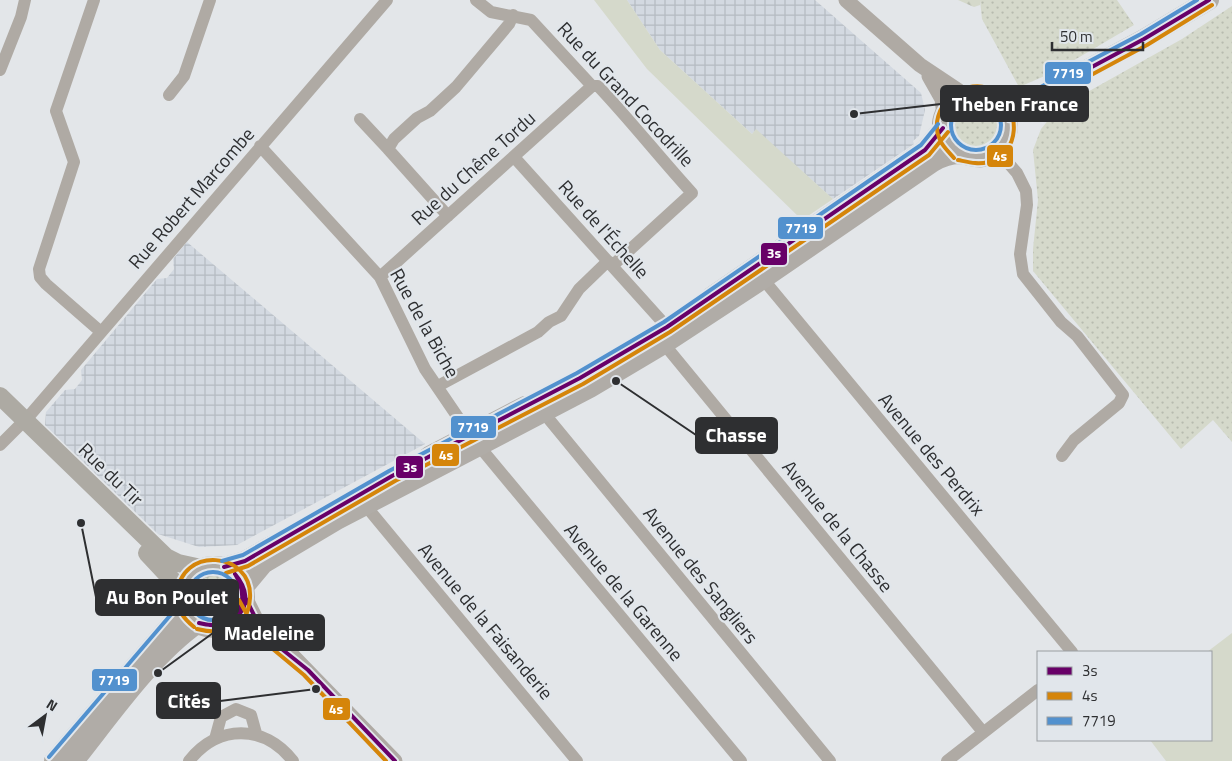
<svg xmlns="http://www.w3.org/2000/svg" width="1232" height="761" font-family="'Titillium Web',sans-serif">
<style>
.industrial{fill:url(#industrial-grid)}
.grass{fill:url(#grass-dots)}
.forest{fill:url(#forest-firs)}
.park{fill:#d5d9cb}
.lines{fill:none;stroke-linecap:round;stroke-linejoin:round}
.minor{stroke:#afaaa4;stroke-width:12}
.tertiary{stroke:#afaaa4;stroke-width:15}
.secondary{stroke:#adaaa3;stroke-width:18}
.primary{stroke:#b0aca7;stroke-width:20}
.bus-1-casing{stroke:#e1e6eb;stroke-width:8}
.bus-2-casing{stroke:#e1e6eb;stroke-width:8}
.bus-3-casing{stroke:#e1e6eb;stroke-width:8}
.bus-1{stroke:#680068;stroke-width:4}
.bus-2{stroke:#d5850a;stroke-width:4}
.bus-3{stroke:#5291ce;stroke-width:4}
.labels{text-anchor:middle;stroke-width:4.5;stroke-linejoin:round;paint-order:stroke}
.street-label{font-size:19px;fill:#2e2f31;stroke:#e1e6eb}
.leader{fill:none;stroke:#2e2f31;stroke-width:2}
.callout-dot{fill:#2e2f31;stroke:#e1e6eb;stroke-width:2}
.callout{fill:#2e2f31;stroke:#2e2f31;stroke-width:2}
.callout-label{font-size:20px;text-anchor:middle;font-weight:bold;fill:#fff}
.line-badge{stroke:#e1e6eb;stroke-width:2}
.badge-label{font-size:14px;text-anchor:middle;font-weight:bold;fill:#fff}
</style>
<defs>
<pattern id="industrial-grid" width="8" height="8" patternUnits="userSpaceOnUse" patternTransform="scale(1.25)"><rect width="8" height="8" fill="#d3d9e1"/><path d="M0 4h8M4 0v8" fill="none" stroke="#b5bbc2"/></pattern>
<pattern id="grass-dots" width="8" height="8" patternUnits="userSpaceOnUse" patternTransform="scale(1.25)"><rect width="8" height="8" fill="#d5d9cb"/><path d="M2 2h.1M6 6h.1" fill="none" stroke="#b7bbaf" stroke-width="1.8" stroke-linecap="round"/></pattern>
<pattern id="forest-firs" width="22" height="20" patternUnits="userSpaceOnUse" patternTransform="scale(1.25)"><rect width="22" height="20" fill="#d5d9cb"/><path d="M5 1l3.5 6h-7zM16 11l3.5 6h-7z" fill="#b7bbaf"/></pattern>
</defs>
<rect width="100%" height="100%" fill="#e3e6e9"/>
<path class="industrial" d="M627,0H815L921,93L925,110L919,136L913,141L914,144L833,199L756,130L752,134L660,50Z
M187,242L425,444L237,545L199,547L158,534L45,425L46,412L65,390L75,389L82,380L81,370L157,279L167,278L174,269L173,259Z"/>
<path class="grass" d="M980,0H1117L1134,25L1054,72L1019,87L982,19Z
M1232,6V442L1213,420L1181,449L1033,271V249L1038,200L1033,150L1041,129L1050,118L1059,108L1182,39Z
M955 125a21 21 0 1 1 42 0a21 21 0 1 1-42 0Z
M192 596a23 23 0 1 1 46 0a23 23 0 1 1-46 0Z"/>
<path class="forest" d="M958,0H980V5L974,7Z"/>
<path class="park" d="M594,0H627L660,50L752,134L756,129L833,199L802,220L647,69Z
M1232,633V761H1166L1150,740H1211V652H1207Z"/>
<g class="lines">
<path class="minor" d="M94,0L56,111L74,162L39,269L40,277L46,284L101,332
M476,0L491,12L531,20L592,86H598C631,121 660,158 692,193L612,266
M0,70L21,17L25,0
M169,95L184,76L210,0
M360,119L388,149
M260,146L380,277L425,369L470,435
M997,150L1017,173L1026,191L1027,205L1020,254L1023,274L1061,322L1077,336L1123,395L1119,403L1074,440L1062,456
M514,157L667,327
M448,216L388,149L394,139L417,118L430,111L456,87L509,24L513,15
M380,277L592,86
M763,279L1072,652
M664,344L983,732
M438,386L538,332L549,322L561,316L579,289L608,261
M543,412L830,761
M0,445L30,415L387,0
M479,446L741,761
M365,505L577,761
M215,739L221,717L236,709L251,715L256,733
M189,761C218,724 264,724 293,761
M947,761L1038,690"/>
<path class="tertiary" d="M846,0L920,65L965,95
M929,76L942,99L944,115
M245,597L256,619L276,643
M225,626C249,632 272,641 293,656L395,761"/>
<path class="secondary" d="M0,396L166,557L178,563L201,568
M147,553L175,583L183,597"/>
<path class="primary" d="M1006,113L1144,39L1209,0
M711,297L925,150L943,128
M429,456L525,406
M183 597a31 31 0 1 1 62 0a31 31 0 1 1-62 0Z
M224,567L245,561L273,545
M243,588L263,564L337,520L590,388L664,344L763,279L933,162C940,158 951,154 959,154C974,155 979,163 995,151C1004,145 1008,135 1008,125C1006,62 902,107 959,154
M54,761L185,608
M74,761C110,716 151,656 198,623"/>
<g class="bus-1-casing">
<path id="bus-1" d="M1006,113L1144,39L1209,0
M224,567L245,561L392,476L580,378L667,327L925,150L943,128
M245,597L256,619L278,646L308,670L395,761
M199,623C205,624 213,626 219,625C245,620 247,593 235,574
M199,623C234,633 261,604 235,574"/>
</g>
<g class="bus-2-casing">
<path id="bus-2" d="M1009,119L1147,45L1212,5
M954,158C949,152 943,147 940,140C925,108 966,72 996,92C1021,109 1021,154 988,162C978,165 968,162 958,160
M226,573L248,566L395,481L583,384L670,332L929,155L948,132
M239,600L251,622L274,650L304,675L386,761
M194,627C183,618 177,610 177,595C180,545 253,551 250,598C248,629 224,636 197,629"/>
</g>
<g class="bus-3-casing">
<path id="bus-3" d="M951 125a25 25 0 1 1 50 0a25 25 0 1 1-50 0Z
M1003,107L1141,34L1197,0
M222,561L243,555L389,471L577,373L664,322L921,145L938,124
M189 596a24 24 0 1 1 48 0a24 24 0 1 1-48 0Z
M49,757L180,604"/>
</g>
<use href="#bus-1" class="bus-1"/>
<use href="#bus-2" class="bus-2"/>
<use href="#bus-3" class="bus-3"/>
</g>
<g class="labels">
<g class="street-label">
<text transform="translate(626 94) rotate(47)" y="7">Rue du Grand Cocodrille</text>
<text transform="translate(473 168) rotate(-42)" y="7">Rue du Chêne Tordu</text>
<text transform="translate(191 198) rotate(-49)" y="7">Rue Robert Marcombe</text>
<text transform="translate(604 229) rotate(48)" y="7">Rue de l'Échelle</text>
<text transform="translate(425 323) rotate(61)" y="7">Rue de la Biche</text>
<text transform="translate(932 454) rotate(50)" y="7">Avenue des Perdrix</text>
<text transform="translate(111 474) rotate(44)" y="7">Rue du Tir</text>
<text transform="translate(838 526) rotate(51)" y="7">Avenue de la Chasse</text>
<text transform="translate(701 575) rotate(51)" y="7">Avenue des Sangliers</text>
<text transform="translate(624 592) rotate(50)" y="7">Avenue de la Garenne</text>
<text transform="translate(486 621) rotate(50)" y="7">Avenue de la Faisanderie</text>
</g>
</g>
<path class="leader" d="M854 114L941 104M616 381L696 435M81 523L96 597M158 673L213 633M316 689L220 701"/>
<g class="callout-dot">
<circle cx="854" cy="114" r="5"/>
<circle cx="616" cy="381" r="5"/>
<circle cx="81" cy="523" r="5"/>
<circle cx="158" cy="673" r="5"/>
<circle cx="316" cy="689" r="5"/>
</g>
<g class="callout">
<rect x="941" y="86" width="147" height="35" rx="5"/>
<rect x="696" y="418" width="81" height="35" rx="5"/>
<rect x="96" y="580" width="142" height="35" rx="5"/>
<rect x="213" y="615" width="111" height="35" rx="5"/>
<rect x="157" y="683" width="63" height="35" rx="5"/>
</g>
<g class="callout-label">
<text x="1015" y="111">Theben France</text>
<text x="736" y="442">Chasse</text>
<text x="167" y="604">Au Bon Poulet</text>
<text x="269" y="640">Madeleine</text>
<text x="189" y="708">Cités</text>
</g>
<g class="line-badge">
<rect x="1044" y="61" width="48" height="24" rx="5" fill="#5291ce"/>
<rect x="986" y="144" width="28" height="24" rx="5" fill="#d5850a"/>
<rect x="777" y="216" width="47" height="24" rx="5" fill="#5291ce"/>
<rect x="760" y="242" width="28" height="24" rx="5" fill="#680068"/>
<rect x="450" y="415" width="47" height="24" rx="5" fill="#5291ce"/>
<rect x="431" y="443" width="29" height="24" rx="5" fill="#d5850a"/>
<rect x="395" y="455" width="29" height="24" rx="5" fill="#680068"/>
<rect x="91" y="668" width="47" height="24" rx="5" fill="#5291ce"/>
<rect x="322" y="697" width="29" height="24" rx="5" fill="#d5850a"/>
</g>
<g class="badge-label">
<text x="1068" y="78">7719</text>
<text x="1000" y="161">4s</text>
<text x="801" y="233">7719</text>
<text x="774" y="258">3s</text>
<text x="473" y="432">7719</text>
<text x="446" y="460">4s</text>
<text x="410" y="472">3s</text>
<text x="114" y="685">7719</text>
<text x="336" y="714">4s</text>
</g>
<rect x="1037" y="651" width="175" height="90" fill="#e1e6eb" stroke="#999da1"/>
<rect x="1047" y="667" width="25" height="8" fill="#680068" stroke="#999da1"/>
<text x="1082" y="676" font-size="15" fill="#2e2f31">3s</text>
<rect x="1047" y="692" width="25" height="8" fill="#d5850a" stroke="#999da1"/>
<text x="1082" y="701" font-size="15" fill="#2e2f31">4s</text>
<rect x="1047" y="717" width="25" height="8" fill="#5291ce" stroke="#999da1"/>
<text x="1082" y="726" font-size="15" fill="#2e2f31">7719</text>
<g transform="translate(45 716) rotate(32)" stroke="#e1e6eb" stroke-width="4" paint-order="stroke">
<path d="M0-4L9 19L0 12L-9 19Z" fill="#2e2f31"/>
<text y="-8" font-size="14" font-weight="bold" text-anchor="middle" fill="#2e2f31">N</text>
</g>
<path d="M1052 42v8h91v-8" fill="none" stroke="#2e2f31" stroke-width="2.5"/>
<text x="1060" y="42" font-size="15" fill="#2e2f31" stroke="#e1e6eb" stroke-width="4" paint-order="stroke">50 m</text>
</svg>
